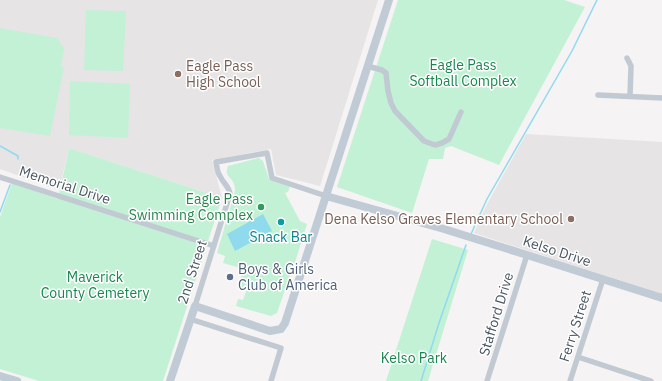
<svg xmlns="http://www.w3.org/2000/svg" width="662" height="381" font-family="'IBM Plex Sans',sans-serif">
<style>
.education{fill:#e6e4e5}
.green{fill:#c3f1d5}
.water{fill:#90daee}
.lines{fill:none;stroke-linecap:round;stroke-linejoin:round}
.stream{stroke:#90daee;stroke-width:1.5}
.street{stroke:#c1cad2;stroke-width:5.5}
.secondary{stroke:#c1cbd6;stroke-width:8}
.education-dot{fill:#8d6e63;stroke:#fff;stroke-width:1.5}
.leisure-dot{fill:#2e9e5b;stroke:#fff;stroke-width:1.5}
.culture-dot{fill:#0f9aa8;stroke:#fff;stroke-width:1.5}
.service-dot{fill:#5c6f8a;stroke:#fff;stroke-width:1.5}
.labels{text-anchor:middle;stroke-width:3;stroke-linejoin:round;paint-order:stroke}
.park-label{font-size:14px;fill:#17864f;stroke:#fff}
.education-label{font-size:14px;fill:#785e54;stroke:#fff;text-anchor:start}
.street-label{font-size:14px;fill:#4a5661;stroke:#fff}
.leisure-label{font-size:14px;fill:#27864d;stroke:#fff;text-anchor:end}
.culture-label{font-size:14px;fill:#0d838f;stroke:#fff}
.service-label{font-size:14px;fill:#4e5e75;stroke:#fff;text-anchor:start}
</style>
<rect width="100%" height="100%" fill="#f5f3f3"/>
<path class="education" d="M0,0H378L320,186L276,175L271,149L212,160L222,198L69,148L59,190L0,169Z
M526,134L662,142V294L474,233L486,206Z"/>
<path class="green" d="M398,0H564L585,7L499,165L451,146L445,148L443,159H429L412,213L337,187Z
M86,10L126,11L123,71L84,70Z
M0,28L57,38L64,48L61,67H64L50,136L0,128Z
M70,81L130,84L128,138L69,135Z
M69,148L222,198L163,381H39L0,369V217L12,183L58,199Z
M259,158L263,161L269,179L290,186L288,192L285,193L300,221L307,224L291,275L265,267L290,275L277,313L271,316L236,306L238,299L243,300L247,289L238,286L244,269L223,263L225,256L217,253L235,191C235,189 235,186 234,184C231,176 224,177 228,166Z
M432,239L468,250L428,381H386Z"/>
<path class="water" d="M263,214L272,231L235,251L227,234Z"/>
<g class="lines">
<path class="stream" d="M0,146L18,156V159
M0,212L10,185
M471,234L487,199L572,51L597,0
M421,381L439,323L466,245"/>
<path class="street" d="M627,58L631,66L630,96
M367,66L382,70L386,73L388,91L391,103L395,111L424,141L435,145L442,143L449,139L461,112
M598,95L662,98
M0,177L214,246
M195,306L230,194C229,186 223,183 220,176C217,172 217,167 216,162L267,153L272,178L326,196
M190,319L281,348L271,381
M578,357L651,381
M487,381L527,255
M570,381L603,279"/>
<path class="secondary" d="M326,196L444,229L527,255L662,298
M0,376L17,381
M170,381L195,306L270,331L281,329L285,323L389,0"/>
</g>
<g class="education-dot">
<circle cx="178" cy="74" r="4"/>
<circle cx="571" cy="219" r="4"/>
</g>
<circle class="leisure-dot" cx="261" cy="207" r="4"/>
<circle class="culture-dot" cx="281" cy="222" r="4"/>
<circle class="service-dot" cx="230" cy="277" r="4"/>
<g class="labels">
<g class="park-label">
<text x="463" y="70">Eagle Pass<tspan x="463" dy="16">Softball Complex</tspan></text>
<text x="95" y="282">Maverick<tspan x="95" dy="16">County Cemetery</tspan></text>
<text x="414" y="363">Kelso Park</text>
</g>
<g class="education-label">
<text x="186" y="71">Eagle Pass<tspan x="186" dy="16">High School</tspan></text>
<text x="563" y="224" text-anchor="end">Dena Kelso Graves Elementary School</text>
</g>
<g class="street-label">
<text transform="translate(65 185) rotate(18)" y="5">Memorial Drive</text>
<text transform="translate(557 251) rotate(18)" y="5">Kelso Drive</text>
<text transform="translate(192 272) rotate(-72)" y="5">2nd Street</text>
<text transform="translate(496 314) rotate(-73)" y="5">Stafford Drive</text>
<text transform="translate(575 326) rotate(-72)" y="5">Ferry Street</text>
</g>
<g class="leisure-label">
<text x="253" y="204">Eagle Pass<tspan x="253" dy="16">Swimming Complex</tspan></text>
</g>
<g class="culture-label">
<text x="281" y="242">Snack Bar</text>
</g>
<g class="service-label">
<text x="238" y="274">Boys &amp; Girls<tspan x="238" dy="16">Club of America</tspan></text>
</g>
</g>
</svg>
